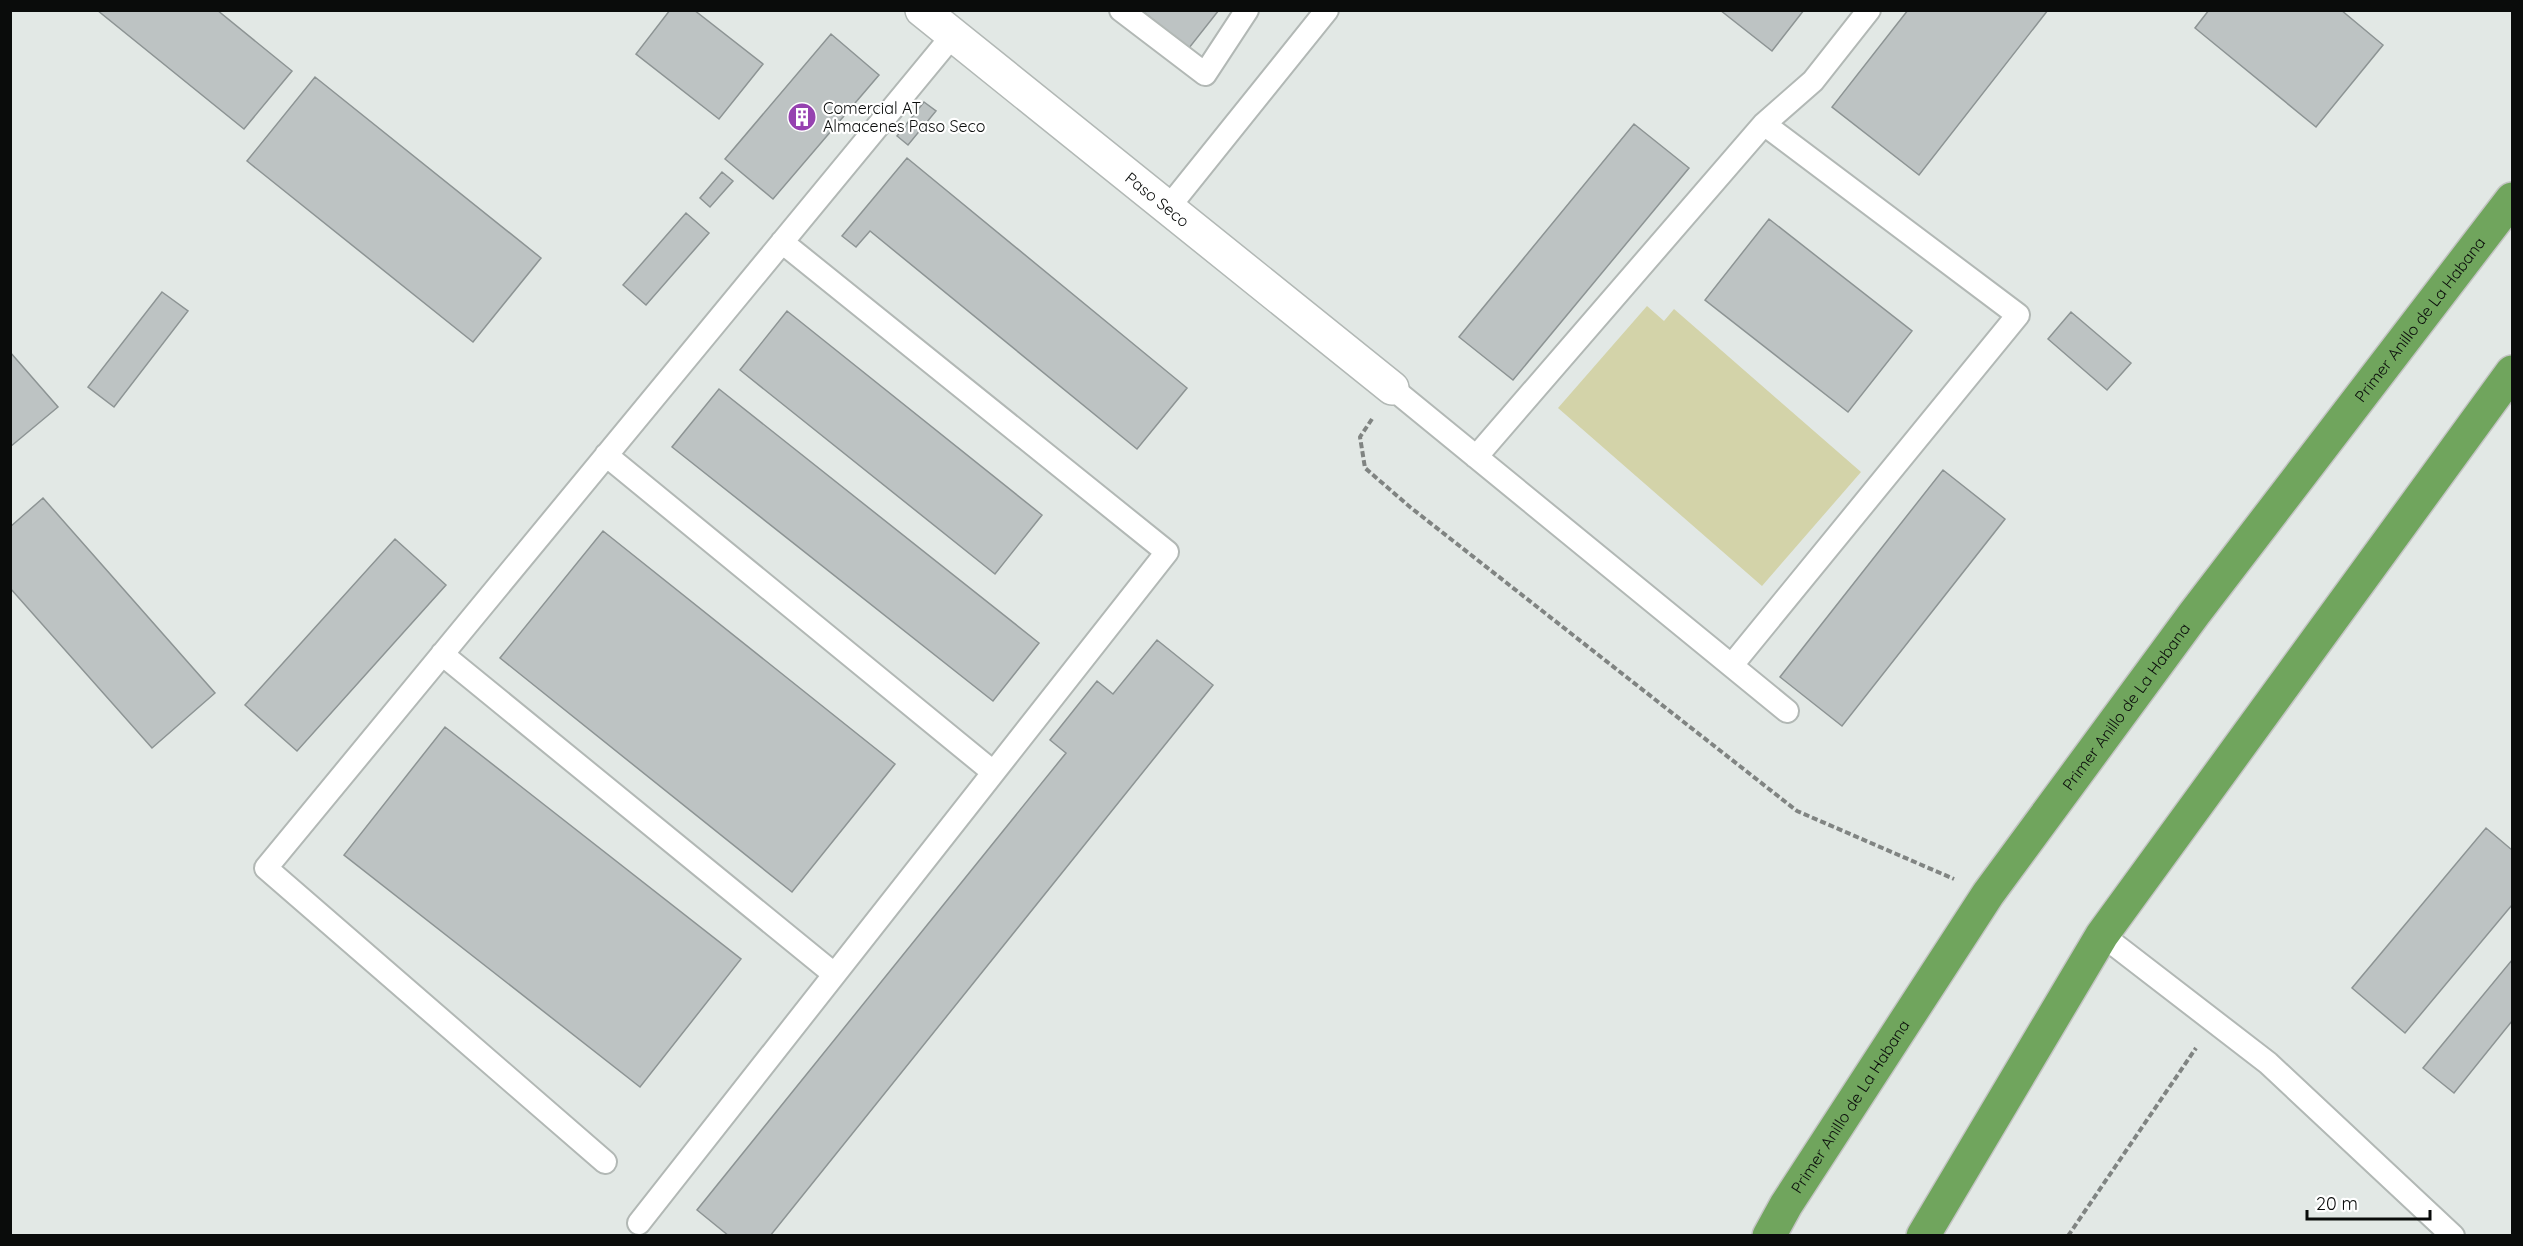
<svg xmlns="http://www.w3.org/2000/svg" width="2523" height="1246" font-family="Quicksand,sans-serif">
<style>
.green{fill:#d3d3a9}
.building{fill:#bdc3c3;stroke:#8d9494;stroke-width:1.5}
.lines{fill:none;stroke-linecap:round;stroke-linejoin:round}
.lane-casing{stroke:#b2b8b5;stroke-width:26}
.street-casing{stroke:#b2b8b5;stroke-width:36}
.highway-casing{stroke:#c4c5c4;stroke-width:36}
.path{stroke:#808482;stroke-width:4;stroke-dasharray:6 3;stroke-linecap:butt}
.lane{stroke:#fff;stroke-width:22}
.street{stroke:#fff;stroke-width:33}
.highway{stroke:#70a55d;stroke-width:33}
.labels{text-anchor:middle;stroke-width:4.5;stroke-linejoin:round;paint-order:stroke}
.poi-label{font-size:16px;fill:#0a0c0b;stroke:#fff;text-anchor:start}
.street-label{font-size:16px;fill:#0a0c0b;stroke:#fff}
</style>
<rect width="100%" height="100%" fill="#e2e8e5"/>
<path class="green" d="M1647,306L1664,321L1674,309L1861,472L1762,586L1558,408Z"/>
<path class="building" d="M97,10H217L292,71L244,129Z
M670,10H694L763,64L719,119L636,54Z
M1141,10H1219L1189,48Z
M1720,10H1804L1772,51Z
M1908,10H2048L1919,175L1832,107Z
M2209,10H2341L2383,45L2316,127L2195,28Z
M831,34L879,75L773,199L725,159Z
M315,77L541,258L473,342L247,161Z
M924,102L936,111L908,145L897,136Z
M1634,124L1689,168L1513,380L1459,337Z
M907,158L1187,388L1137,449L870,231L856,247L842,236Z
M722,172L733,181L710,207L700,198Z
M686,213L709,233L646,305L623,285Z
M1769,219L1912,331L1848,412L1705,300Z
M162,292L188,311L114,407L88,387Z
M787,311L1042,515L995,574L740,370Z
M2071,312L2131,363L2107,390L2048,339Z
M10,352L58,407L10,447Z
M719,389L1039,643L993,701L672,447Z
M1943,470L2005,519L1842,726L1780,677Z
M43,498L215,693L152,748L10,588V527Z
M603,531L895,764L792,892L500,658Z
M395,539L446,585L297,751L245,705Z
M1157,640L1213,685L770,1236H729L697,1210L1066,753L1050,740L1097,681L1113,694Z
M445,727L741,959L640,1087L344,855Z
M2486,828L2512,850V905L2405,1033L2352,988Z
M2512,960V1021L2454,1093L2423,1068Z"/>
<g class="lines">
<g class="lane-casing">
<path id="lane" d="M1121,10L1205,74L1247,10
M1168,208L1327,10
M1392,388L1787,711
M606,455L993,772
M1476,457L1764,124L1813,81L1869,10
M442,654L834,974
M1732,665L2018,315L1764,124
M2102,935L2268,1063L2453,1236
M605,1162L266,868L953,35
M639,1223L1167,552L782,242"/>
</g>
<g class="street-casing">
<g id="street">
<path id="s1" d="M922,10L1392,388"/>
</g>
</g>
<g class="highway-casing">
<g id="highway">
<path id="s2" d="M1769,1236L1786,1205L1988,894L2194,614L2512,199"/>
<path d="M1923,1236L2102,935L2512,372"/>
</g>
</g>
<path class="path" d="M1372,419L1360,437L1365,468L1410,507L1797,811L1954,879
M2068,1236L2196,1048"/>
<use href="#lane" class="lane"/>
<use href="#street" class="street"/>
<use href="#highway" class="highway"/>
</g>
<defs>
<g id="building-disc" transform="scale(1.5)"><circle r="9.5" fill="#9642b0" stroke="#fff"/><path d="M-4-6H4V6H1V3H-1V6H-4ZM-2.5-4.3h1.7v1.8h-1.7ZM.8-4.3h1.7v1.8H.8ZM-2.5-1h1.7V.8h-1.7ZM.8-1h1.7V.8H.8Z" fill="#fff"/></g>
</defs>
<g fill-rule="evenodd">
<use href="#building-disc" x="802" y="117"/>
</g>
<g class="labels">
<g class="poi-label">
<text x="823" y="114">Comercial AT<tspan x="823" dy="18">Almacenes Paso Seco</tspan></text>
</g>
<g class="street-label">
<text dy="6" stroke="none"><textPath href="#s1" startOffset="302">Paso Seco</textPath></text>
<text dy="6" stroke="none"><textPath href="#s2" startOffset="1125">Primer Anillo de La Habana</textPath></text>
<text dy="6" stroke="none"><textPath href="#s2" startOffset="639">Primer Anillo de La Habana</textPath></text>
<text dy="6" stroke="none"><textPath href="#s2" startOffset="153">Primer Anillo de La Habana</textPath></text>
</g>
</g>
<rect width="2523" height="1246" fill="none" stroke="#0a0c0b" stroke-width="24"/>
<path d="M2307 1210v9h123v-9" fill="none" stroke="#0a0c0b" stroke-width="3"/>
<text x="2316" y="1210" font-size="18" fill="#0a0c0b" stroke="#ffffff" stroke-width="4.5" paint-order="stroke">20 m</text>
</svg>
